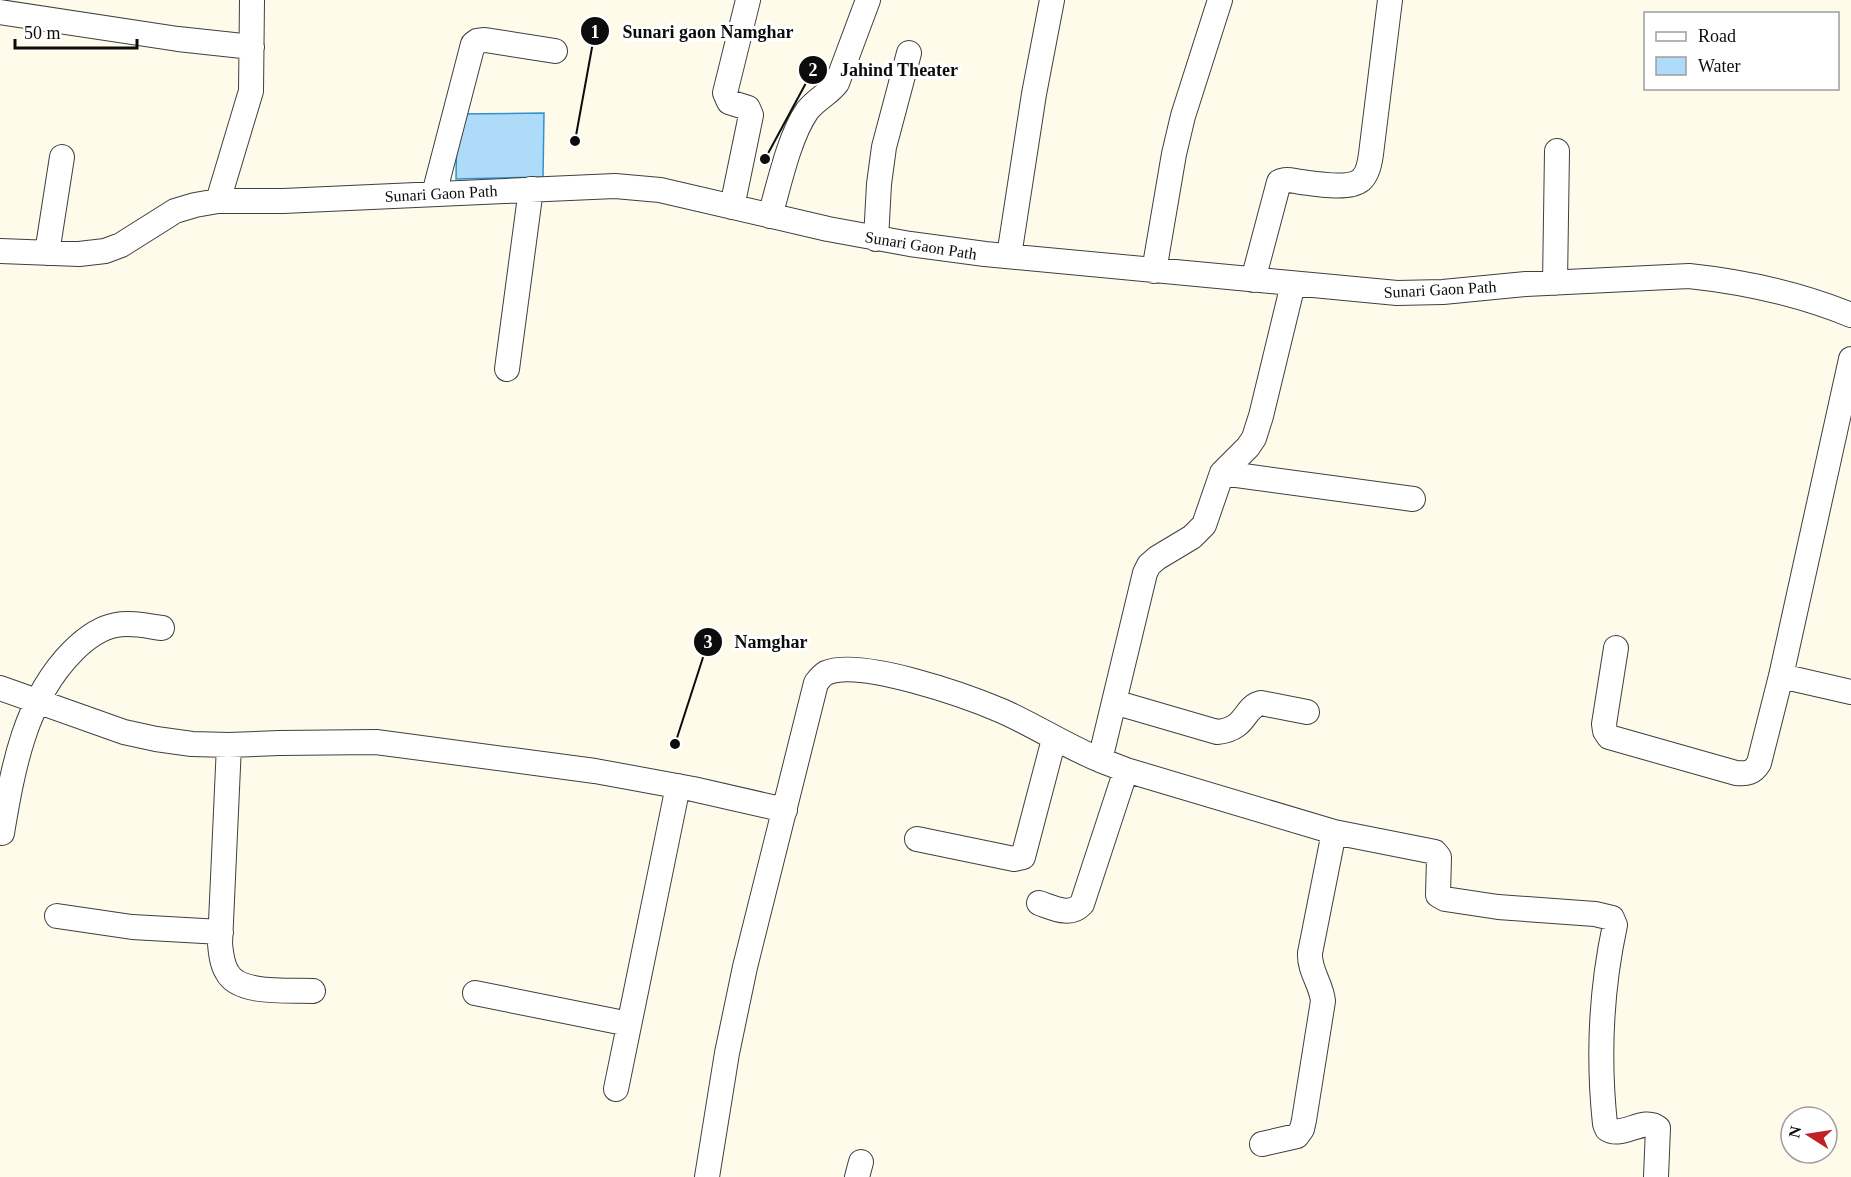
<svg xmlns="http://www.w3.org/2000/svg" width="1851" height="1177" font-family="'Times New Roman',serif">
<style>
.water{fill:#aedcf8;stroke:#3291d1;stroke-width:1.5}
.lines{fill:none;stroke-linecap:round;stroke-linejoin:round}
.minor-casing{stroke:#3f3f3f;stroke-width:26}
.minor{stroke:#fff;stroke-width:24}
.labels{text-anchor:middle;stroke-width:6;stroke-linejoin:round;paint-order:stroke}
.street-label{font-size:16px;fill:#0c0c0c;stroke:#fff}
.leader{fill:none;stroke:#0c0c0c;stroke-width:2}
.callout-dot{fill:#0c0c0c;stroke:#fff;stroke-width:2}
.mark-label{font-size:18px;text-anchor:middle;font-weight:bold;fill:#fff}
.callout-label{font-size:18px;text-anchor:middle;font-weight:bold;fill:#0c0c0c;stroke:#fff;stroke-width:6;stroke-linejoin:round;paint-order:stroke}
</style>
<rect width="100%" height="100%" fill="#fffbeb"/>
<path class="water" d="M544,113L543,177L456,179L457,114Z"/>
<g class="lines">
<g class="minor-casing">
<path id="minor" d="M0,12L178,39L252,47
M434,194L473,44L477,41L485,40L555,51
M218,201L251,91L252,0
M732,207L751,115L748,108L729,102L725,93L748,0
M770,216C779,185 789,137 807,111C816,99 829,94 837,83L868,0
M876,239L879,184L884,147L909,53
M0,251L79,254L105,251L121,245L175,211L195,205L218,201H283L615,186L660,190L828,229L910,244L985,254L1397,293L1443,292L1526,284L1689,276C1746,282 1799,294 1851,315
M47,253L62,157
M1009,256L1034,94L1052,0
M1154,271L1174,154L1183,116L1220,0
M1253,280L1279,182C1286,178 1293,181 1301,182C1316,184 1349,190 1361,180C1368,174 1370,162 1371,154L1390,0
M1555,283L1557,151
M507,369L531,189
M1222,473L1413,499
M1616,648L1604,724L1605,731L1609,737L1736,773C1747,774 1753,773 1759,763L1781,676L1851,359
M1781,676L1851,692
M0,688L124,732L156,739L192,744L229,745L279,743L376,742L595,771L693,789L785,810
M1114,702L1217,732C1248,729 1243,707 1261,703L1307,712
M229,745L220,944C221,954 222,964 227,972C238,995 290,990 313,991
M1100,760L1126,770L1334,832L1435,852L1439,857L1438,895L1445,899L1498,907L1595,914L1612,918L1615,925C1601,990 1598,1058 1605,1124L1607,1129C1623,1139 1643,1116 1658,1128L1656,1177
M2,833C13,768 25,699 73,651C85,639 99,628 116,625C131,622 147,626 162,628
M917,839L1014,859L1023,857L1054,739
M1039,903C1054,908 1070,917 1082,904L1126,770
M57,916L132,927L221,932
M475,993L629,1024
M616,1089L678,786
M1262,1144L1297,1136L1302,1129L1304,1120L1323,1001C1321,983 1309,971 1310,953L1334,832
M707,1177L727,1053L745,967L816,683C819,679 822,675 826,673C860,658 967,696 1002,711C1036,726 1066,746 1100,760L1145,573L1149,565L1157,558L1192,537L1204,525L1222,473L1248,447L1254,438L1261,416L1293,284
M857,1177L861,1162"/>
</g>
<use href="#minor" class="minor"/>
</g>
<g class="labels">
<g class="street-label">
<text transform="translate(441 193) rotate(-3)" y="6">Sunari Gaon Path</text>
<text transform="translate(921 245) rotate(9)" y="6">Sunari Gaon Path</text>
<text transform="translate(1440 289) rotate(-3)" y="6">Sunari Gaon Path</text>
</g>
</g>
<path class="leader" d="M575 141L595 31M765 159L813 70M675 744L708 642"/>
<g class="callout-dot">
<circle cx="575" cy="141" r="6"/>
<circle cx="765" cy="159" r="6"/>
<circle cx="675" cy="744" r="6"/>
<circle cx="595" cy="31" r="15"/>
<circle cx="813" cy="70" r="15"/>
<circle cx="708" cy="642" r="15"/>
</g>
<g class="mark-label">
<text x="595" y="38">1</text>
<text x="813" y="76">2</text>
<text x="708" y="648">3</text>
</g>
<g class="callout-label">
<text x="708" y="38">Sunari gaon Namghar</text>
<text x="899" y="76">Jahind Theater</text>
<text x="771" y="648">Namghar</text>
</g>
<rect x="1644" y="12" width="195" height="78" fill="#ffffff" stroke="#9e9e9e" stroke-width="1.5"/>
<rect x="1656" y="32" width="30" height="9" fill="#ffffff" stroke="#9e9e9e" stroke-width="1.5"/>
<text x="1698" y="42" font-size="18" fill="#0c0c0c">Road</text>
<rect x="1656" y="57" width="30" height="18" fill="#aedcf8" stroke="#9e9e9e" stroke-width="1.5"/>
<text x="1698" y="72" font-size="18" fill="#0c0c0c">Water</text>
<g transform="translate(1809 1135) rotate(282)"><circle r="28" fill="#ffffff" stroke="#9e9e9e" stroke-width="1.5"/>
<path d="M0-4.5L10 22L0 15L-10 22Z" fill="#c02026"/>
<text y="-9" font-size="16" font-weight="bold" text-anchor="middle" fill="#0c0c0c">N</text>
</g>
<path d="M15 39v9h122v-9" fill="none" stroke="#0c0c0c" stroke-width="3"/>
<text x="24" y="39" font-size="18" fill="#0c0c0c" stroke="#ffffff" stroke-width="4.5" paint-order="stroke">50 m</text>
</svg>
